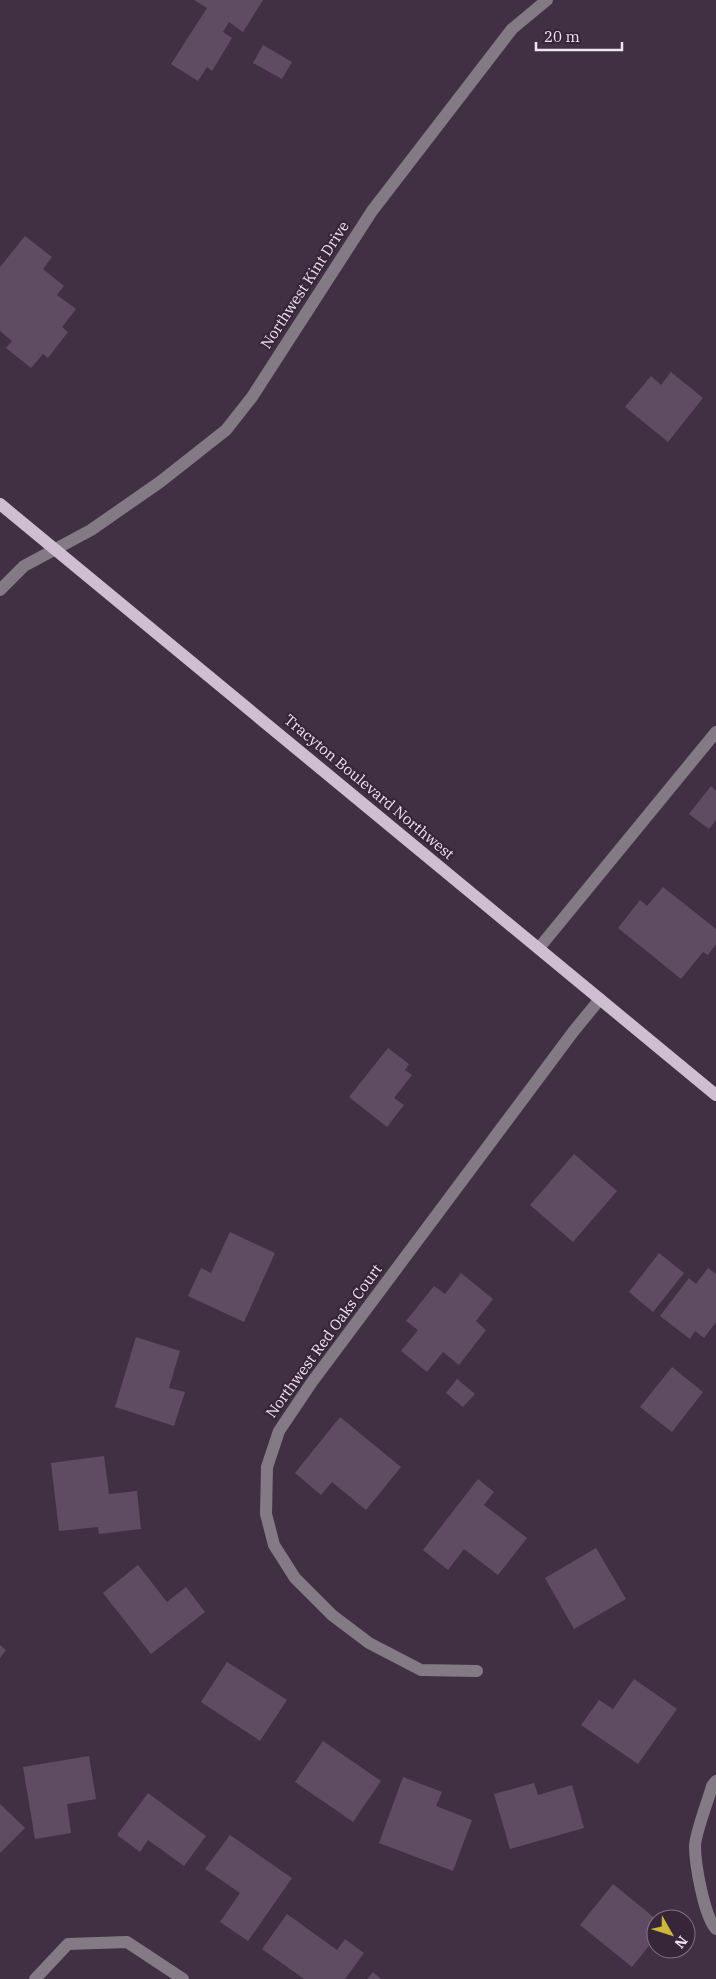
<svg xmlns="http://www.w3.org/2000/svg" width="716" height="1979" font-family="'IBM Plex Serif',serif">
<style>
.building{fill:#5f4c62}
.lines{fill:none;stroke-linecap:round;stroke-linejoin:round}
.minor{stroke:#837a85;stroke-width:12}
.major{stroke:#cfbdd2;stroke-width:12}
.labels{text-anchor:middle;stroke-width:4.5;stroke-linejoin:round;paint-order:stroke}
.street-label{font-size:15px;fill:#f0e4f1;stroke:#372639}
</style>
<rect width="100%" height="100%" fill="#413044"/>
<path class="building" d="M194,0H263L243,32L229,22L223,32L232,38L212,71L207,67L198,81L171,64L207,8Z
M263,45L292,62L282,79L253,63Z
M25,236L52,257L43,269L64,286L57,295L76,309L62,327L68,332L48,358L43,354L31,368L6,348L12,341L0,331V267Z
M671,372L703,398L668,442L625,407L651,376L661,385Z
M711,786L716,791V820L709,829L689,814Z
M663,887L716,929V944L708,955L703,952L681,979L618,928L640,900L647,906Z
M388,1048L409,1064L405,1070L412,1075L394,1098L404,1105L387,1127L349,1097Z
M574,1154L617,1191L573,1242L530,1205Z
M230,1232L275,1253L244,1322L188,1296L201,1268L211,1273Z
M659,1253L684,1273L653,1312L629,1292Z
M708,1268L716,1274V1322L704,1338L695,1331L690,1339L660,1316L689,1278L696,1284Z
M461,1273L493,1299L476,1321L486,1330L459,1365L443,1352L427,1372L401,1351L418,1330L406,1321L434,1286L445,1294Z
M136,1337L180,1351L169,1388L185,1392L174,1426L115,1407Z
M672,1367L703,1392L672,1432L640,1407Z
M457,1379L475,1394L463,1407L446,1393Z
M340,1417L401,1467L366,1510L332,1482L321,1495L295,1473Z
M104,1456L109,1494L137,1491L141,1529L99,1534L98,1527L59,1531L51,1463Z
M478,1479L494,1492L484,1505L527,1538L498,1575L464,1549L448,1570L423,1550Z
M596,1548L626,1599L574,1629L545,1578Z
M138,1565L167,1602L186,1587L205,1612L151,1654L103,1593Z
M0,1645L6,1650L0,1658Z
M227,1662L287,1700L260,1741L201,1702Z
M634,1679L677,1709L638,1764L581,1725L599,1700L613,1709Z
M323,1741L381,1781L353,1822L295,1782Z
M89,1756L96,1799L67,1804L71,1833L35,1839L23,1767Z
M403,1777L442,1792L436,1806L472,1820L453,1871L379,1843Z
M534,1783L538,1795L572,1785L584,1828L510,1849L494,1794Z
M148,1793L206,1836L184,1866L148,1840L140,1852L117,1835Z
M0,1804L25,1828L0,1853Z
M230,1835L292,1878L248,1941L220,1922L240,1893L205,1869Z
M613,1884L656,1919V1937L632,1967L580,1925Z
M287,1914L337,1950L345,1939L364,1953L345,1979H304L262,1949Z
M373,1972L381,1979H367Z"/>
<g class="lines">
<path class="minor" d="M0,590L24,566L91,530L160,482L226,430L252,397L372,211L512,29L547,0
M539,948L716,732
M477,1671L421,1670L369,1643L332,1615L295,1578L274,1545L266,1514L267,1467L279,1431L312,1382L573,1032L600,999
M716,1781L712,1786C708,1801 695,1834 695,1846C695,1864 704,1916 716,1929
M35,1979L68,1944L127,1942L183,1979"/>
<path class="major" d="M0,504L716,1095"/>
</g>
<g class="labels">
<g class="street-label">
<text transform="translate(305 285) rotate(-57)" y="5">Northwest Kint Drive</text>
<text transform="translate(369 787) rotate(40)" y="5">Tracyton Boulevard Northwest</text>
<text transform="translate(324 1341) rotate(-54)" y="5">Northwest Red Oaks Court</text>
</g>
</g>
<g transform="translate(671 1934) rotate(129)"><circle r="24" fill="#372639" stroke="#817283"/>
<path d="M0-4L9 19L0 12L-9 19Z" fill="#cdb938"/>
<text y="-8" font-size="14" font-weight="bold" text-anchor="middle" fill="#f0e4f1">N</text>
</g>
<path d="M536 42v8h86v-8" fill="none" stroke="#f0e4f1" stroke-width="2.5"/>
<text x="544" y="42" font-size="15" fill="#f0e4f1" stroke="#372639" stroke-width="4" paint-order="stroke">20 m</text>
</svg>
